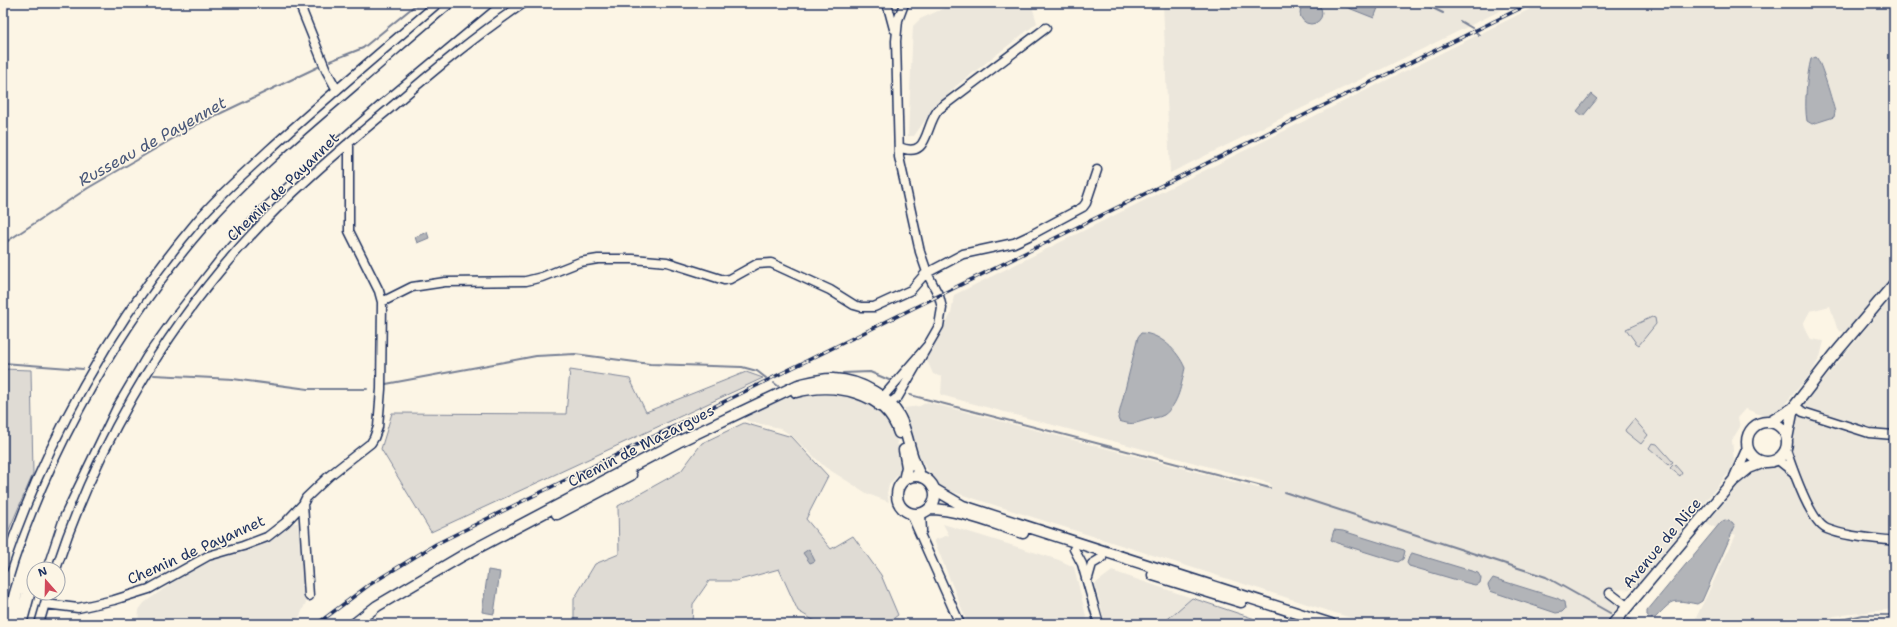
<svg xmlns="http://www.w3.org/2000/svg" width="1897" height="627" font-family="'Shantell Sans',sans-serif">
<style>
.built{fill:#ece7dc}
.green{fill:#dfdbd4;stroke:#7d8599}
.water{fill:#b2b4b8;stroke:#767f94}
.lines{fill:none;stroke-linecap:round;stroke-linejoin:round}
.stream{stroke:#767f94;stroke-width:2}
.minor-casing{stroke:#1b2f5e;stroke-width:11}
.major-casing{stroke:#1b2f5e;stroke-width:13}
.highway-casing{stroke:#1b2f5e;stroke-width:15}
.minor{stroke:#fcf5e5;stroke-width:8}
.major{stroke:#fcf5e5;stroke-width:10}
.highway{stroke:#fcf5e5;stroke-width:12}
.rail-casing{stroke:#1b2f5e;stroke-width:3.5}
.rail{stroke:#fcf5e5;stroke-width:2;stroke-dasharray:6;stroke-linecap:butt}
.labels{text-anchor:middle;stroke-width:3;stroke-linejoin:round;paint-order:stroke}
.street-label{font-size:15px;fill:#1b2f5e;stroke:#fcf5e5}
.water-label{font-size:16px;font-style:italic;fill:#485779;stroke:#fcf5e5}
</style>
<rect width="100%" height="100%" fill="#fcf5e5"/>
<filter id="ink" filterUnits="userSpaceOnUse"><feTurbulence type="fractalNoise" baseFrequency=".025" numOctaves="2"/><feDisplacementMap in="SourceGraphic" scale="8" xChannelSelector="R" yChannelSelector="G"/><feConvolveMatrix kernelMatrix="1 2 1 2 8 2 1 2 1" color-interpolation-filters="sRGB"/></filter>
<g filter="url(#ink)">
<path class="built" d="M956,3H1031L1037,23L956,86L928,116L914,136H908L913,26L920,19Z
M1163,3H1516L1170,173Z
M1542,3H1894V276L1850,329L1845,332L1839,331L1837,328L1830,306L1810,311L1803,324L1805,329L1811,339L1824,341L1820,357L1811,373L1778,412L1764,416L1746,409L1738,418L1740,427L1732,440L1734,461L1731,470L1633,589L1613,590L1608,596L1619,605L1603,624H1370L944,489L938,485L916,453L911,427L904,408L920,406L927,402L1258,488H1271L1270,483L1266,482L941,395L942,377L933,374L926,358L951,314L954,295Z
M1894,294V609L1834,616L1817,624H1693L1736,535L1706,524L1748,474L1760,466L1780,467L1791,455V438L1796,414Z
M823,391L849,394L868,403L883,416L894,432L900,452V472L889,485L887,493L889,502L868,494L825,467L792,436L780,428L747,421L745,417L784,398Z
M292,523H298L306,602L300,616L291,624H138L139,610L144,603L186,573L220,557L267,541Z
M943,524L1059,560L1074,567L1088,624H968L934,540L949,535Z
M1112,571L1192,598L1162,624H1105L1095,584Z"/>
<path class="green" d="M1652,317L1655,318L1656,324L1639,345L1636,343L1626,329Z
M3,369L31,370L33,474L8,532L3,524Z
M570,370L630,379L646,412L746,372L763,378L431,532L381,449L392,413L566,414Z
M1634,419L1648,435L1641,444L1626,432L1625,430Z
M744,423L792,437L828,476L806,519L831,549L853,536L881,575L898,615L890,621V624H820L798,611L779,569L736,581H709L693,604L692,624H574V599L595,564L619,554L618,506L681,471L702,443Z
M1652,443L1657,444L1673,462L1669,465L1649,448Z
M1674,464L1682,473L1680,476L1670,468Z
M1192,598L1267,623L1162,624Z"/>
<path class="water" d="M1300 13a11 11 0 1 1 22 0a11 11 0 1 1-22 0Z
M1336,3H1380L1374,18Z
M1816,57C1821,61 1833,104 1835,112L1834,117L1812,124L1807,121C1804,105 1807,74 1811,59Z
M1591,94L1597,99L1583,116L1577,111Z
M427,232L429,238L417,243L415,237Z
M1141,333C1160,333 1178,351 1185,368C1181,385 1179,404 1164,415C1159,418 1151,418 1146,420C1133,424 1132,425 1119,421L1118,418L1138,337Z
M1725,520L1732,522L1735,526L1702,601L1697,604C1671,599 1674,599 1655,618H1651L1647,615V611L1721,522Z
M1334,530L1343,531L1404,550L1405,551L1403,559L1398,562L1337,543L1331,540Z
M809,549L815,561L810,563L803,553Z
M1412,553L1478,573L1481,578L1480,583L1475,585L1467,583L1409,566L1407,563L1410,554Z
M488,570L500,572L494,614L482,612Z
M1493,578L1557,598L1564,602L1565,609L1562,612L1556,613L1490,591L1488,585Z"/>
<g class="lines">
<path class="stream" d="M1422,3L1443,13
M504,4L507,3
M1460,21L1472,28
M1476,32L1479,35
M330,61L363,48L418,3
M3,245L9,240L88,188L198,124L318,67
M3,363L83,369
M843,373L870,372L889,380
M154,375L233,379L308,389H367
M774,383L778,386
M386,384L536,356L575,354L650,364L742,367L757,371L766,378
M910,395L1270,488
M1284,492L1546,577L1610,613
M1628,619L1639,624
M1824,624L1863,615H1894"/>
<g class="minor-casing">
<path id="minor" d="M299,3L326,70L337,90
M887,3L894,29
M904,4L898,20L896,41L899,157L920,252L928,275L939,296L942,308L939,326L935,333L898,397L889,404L879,407L882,398L928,345
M899,147C930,160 924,125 939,109L1046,28
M382,302L412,287L445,282L526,281L542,277L580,262L598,259H633L667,262L724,280L730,279L757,264L771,263L830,290L854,305L861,307H874L911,290L925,274L963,254L1014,243L1029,236L1083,207L1086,203L1097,170
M1795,406L1803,412L1869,433L1894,435
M1786,450C1792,467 1810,522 1827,529C1847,537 1872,538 1894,541
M1778,460L1793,472
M911,514L960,624
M921,514L922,531
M1074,549L1082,564L1099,624
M3,568C45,442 112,322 198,220C220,194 246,172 270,149C325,99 382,51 438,3
M56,569C95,450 159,338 242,245C286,196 337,152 388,110C432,72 476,35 524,3
M1088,578L1092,564L1102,558
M1610,593L1628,607
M309,596L303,504L306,498L329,476L371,443L374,438L378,427L381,389L382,302L379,291L349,231V143
M45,604L78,608L114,600L149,589L208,556L243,546L267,537L285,523L303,504
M39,624L48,593"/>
</g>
<g class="major-casing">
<path id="major" d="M796,392C833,382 886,391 899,433
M1747 442a20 20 0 1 1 40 0a20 20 0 1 1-40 0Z
M1770,422L1793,408L1834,355L1894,284
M1787,439L1793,408
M897 495a19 19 0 1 1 38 0a19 19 0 1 1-38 0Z
M1735,477L1747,450
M904,480L907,467L904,450
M934,489L963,506L1331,624
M929,509C960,509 994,524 1023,533
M557,514L631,475
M1153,575L1241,602
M354,624L377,606L462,556L678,442L798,385C810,382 822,378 834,379C860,380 892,397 902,422C910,442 910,457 921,477
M1613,624L1733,481L1749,468L1762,463"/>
</g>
<g class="highway-casing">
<path id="highway" d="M35,569L54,512L107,402L137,351L164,313L221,240L258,199L298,163L373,97L486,3
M8,624C40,487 123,336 215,231C261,179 315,135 367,90C401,61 434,30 469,3
M20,624L34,573"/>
</g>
<use href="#minor" class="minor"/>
<use href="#major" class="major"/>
<use href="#highway" class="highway"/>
<g class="rail-casing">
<path id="rail" d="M317,624L369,585L436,544L1531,3"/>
</g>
<use href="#rail" class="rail"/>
</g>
</g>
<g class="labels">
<g class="street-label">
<text transform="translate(283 187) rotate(-44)" y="5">Chemin de Payannet</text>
<text transform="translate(641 446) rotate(-27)" y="5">Chemin de Mazargues</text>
<text transform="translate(1662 543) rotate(-50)" y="5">Avenue de Nice</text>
<text transform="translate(196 550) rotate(-24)" y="5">Chemin de Payannet</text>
</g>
<g class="water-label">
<text transform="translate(152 141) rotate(-29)" y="6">Russeau de Payennet</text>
</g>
</g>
<rect width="1897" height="627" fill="none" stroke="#fcf5e5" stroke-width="16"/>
<rect x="8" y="8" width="1881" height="611" fill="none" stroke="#1b2f5e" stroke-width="1.5" filter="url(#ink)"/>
<g transform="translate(46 581) rotate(340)"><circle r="19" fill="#fcf5e5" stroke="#a2a6af"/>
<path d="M0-3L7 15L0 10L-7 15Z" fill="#d1495b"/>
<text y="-6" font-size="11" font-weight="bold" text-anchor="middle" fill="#1b2f5e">N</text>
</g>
</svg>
